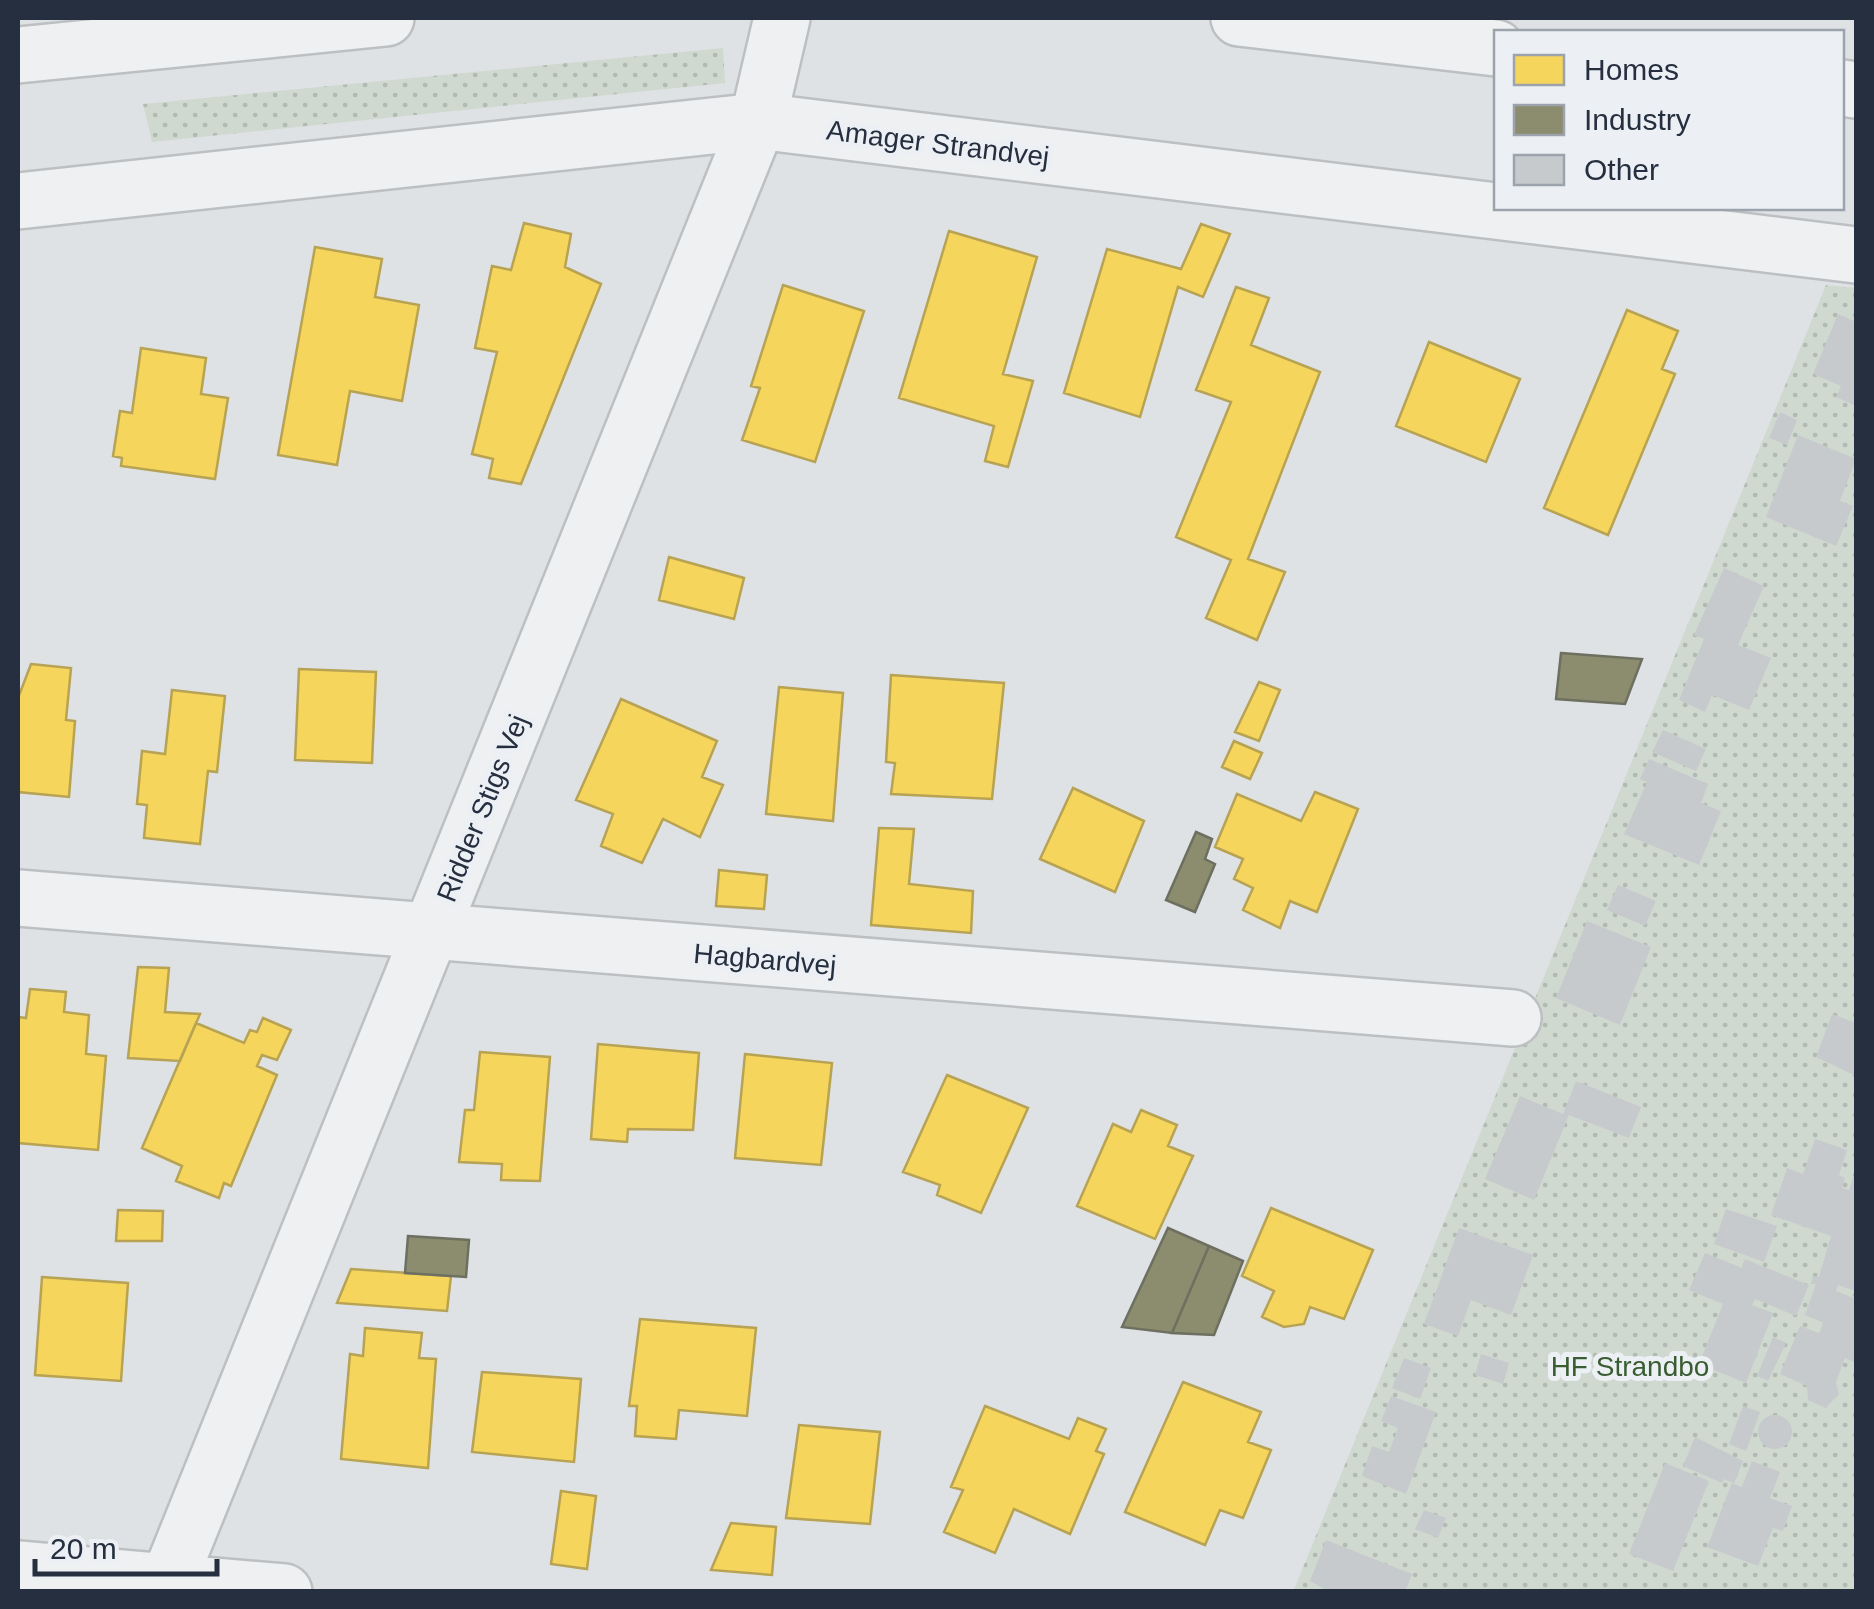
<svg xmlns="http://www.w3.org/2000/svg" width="1874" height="1609" font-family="Arial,sans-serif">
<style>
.green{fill:url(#green-dots)}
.homes{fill:#f6d55c;stroke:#b7a353;stroke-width:2.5}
.industry{fill:#8c8c6e;stroke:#6d7060;stroke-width:2.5}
.building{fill:#c7cacd}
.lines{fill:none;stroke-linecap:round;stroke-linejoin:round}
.minor-casing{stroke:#bdc0c3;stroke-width:60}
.minor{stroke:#eef0f2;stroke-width:55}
.labels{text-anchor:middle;stroke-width:10;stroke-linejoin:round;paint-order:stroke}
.street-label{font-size:28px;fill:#252f3f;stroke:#ecf0f5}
.park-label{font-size:28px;fill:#3a5c31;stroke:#ecf0f5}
</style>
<defs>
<pattern id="green-dots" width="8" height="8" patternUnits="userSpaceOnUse" patternTransform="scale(2.5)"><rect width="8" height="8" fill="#d0d9cf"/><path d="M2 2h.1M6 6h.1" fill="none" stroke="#b2bbb3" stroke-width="1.8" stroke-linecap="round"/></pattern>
</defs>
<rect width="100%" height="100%" fill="#dfe2e5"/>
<path class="green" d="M723,48L725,83L152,142L143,104Z
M1826,285L1856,288V1591L1293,1592Z"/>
<path class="homes" d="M524,223L571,234L565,267L601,284L521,484L489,478L493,459L472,454L497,352L475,348L492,266L511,270Z
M1201,224L1230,234L1203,297L1178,287L1140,417L1064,393L1107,249L1181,269Z
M949,231L1037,257L1003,374L1033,381L1008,467L985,461L994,426L899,398Z
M315,247L382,259L375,297L419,305L402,401L350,391L337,465L278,455Z
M783,285L864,311L815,462L742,440L760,388L751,386Z
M1236,287L1269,298L1251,345L1320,372L1248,559L1285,572L1257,640L1206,618L1231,560L1176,537L1231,402L1196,390Z
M1627,310L1678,331L1662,369L1675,374L1608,535L1544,508Z
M1429,342L1520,379L1486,462L1396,426Z
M141,348L206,358L201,394L228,398L215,479L121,466L122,458L113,456L120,411L132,413Z
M669,557L744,578L734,619L659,600Z
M31,664L71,668L66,720L75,721L69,797L18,792V698Z
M299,669L376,672L372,763L295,760Z
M891,675L1004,683L992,799L891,794L895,763L886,762Z
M1259,682L1280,690L1259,741L1235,732Z
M779,687L843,693L833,821L766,814Z
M172,690L225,696L217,772L208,771L200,844L144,838L147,805L137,804L142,751L165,754Z
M621,699L717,741L702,777L723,785L700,837L663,819L642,863L601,846L613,814L576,800Z
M1234,741L1262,753L1250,779L1222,767Z
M1073,788L1144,821L1115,892L1040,859Z
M1315,792L1358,809L1317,912L1290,901L1280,928L1243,910L1253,888L1234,879L1243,859L1215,847L1237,794L1301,821Z
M879,828L914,829L909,884L973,891L971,933L871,925Z
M719,870L767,875L764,909L716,906Z
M138,967L169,968L165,1012L200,1014L180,1061L128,1058Z
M30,989L66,992L64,1012L89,1015L86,1054L106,1056L98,1150L18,1143V1017L26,1018Z
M263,1018L291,1030L277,1060L262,1055L257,1066L277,1075L231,1186L224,1183L219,1198L176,1181L182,1166L142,1148L196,1023L244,1043L250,1030L257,1032Z
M598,1044L699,1053L693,1130L628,1129L627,1142L591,1139Z
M480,1052L550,1057L540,1181L501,1180L502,1164L459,1162L465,1110H474Z
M745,1054L832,1063L821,1165L735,1158Z
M947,1075L1028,1108L981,1213L937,1195L940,1185L903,1172Z
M1141,1110L1177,1125L1168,1146L1193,1156L1155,1239L1077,1206L1113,1124L1131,1132Z
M1271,1208L1373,1250L1344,1319L1310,1307L1304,1324L1284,1327L1262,1317L1274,1291L1242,1276Z
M118,1210L163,1211L162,1241H116Z
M351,1269L451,1276L447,1311L337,1303Z
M42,1277L128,1283L121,1381L35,1375Z
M640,1319L756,1328L747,1416L679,1410L676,1439L635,1436L637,1406H629Z
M365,1328L422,1333L419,1358L436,1359L428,1468L341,1459L350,1354L363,1356Z
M482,1372L581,1379L574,1462L472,1452Z
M1183,1382L1261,1412L1248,1442L1271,1450L1243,1518L1220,1510L1205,1545L1125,1512Z
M985,1406L1069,1439L1078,1418L1106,1429L1096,1451L1104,1454L1070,1534L1014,1509L995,1553L944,1532L963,1490L951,1487Z
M799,1425L880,1432L870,1524L786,1518Z
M561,1491L596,1496L587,1569L551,1564Z
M731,1523L776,1527L772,1575L711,1570Z"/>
<path class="industry" d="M1561,653L1642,659L1625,704L1556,699Z
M1196,832L1212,839L1205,859L1215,864L1195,912L1166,900Z
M1168,1228L1209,1246L1172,1333L1122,1327Z
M408,1236L469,1240L466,1277L405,1273Z
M1209,1246L1243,1261L1214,1335L1172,1333Z"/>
<path class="building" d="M1838,314L1856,322V406L1836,397L1841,386L1813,374Z
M1780,412L1797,420L1787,445L1769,438Z
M1798,435L1856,459L1840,501L1853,506L1836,546L1766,517Z
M1724,568L1764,586L1738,645L1771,658L1749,710L1712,695L1705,712L1679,700L1704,639L1694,635Z
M1663,730L1706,749L1696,771L1652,752Z
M1649,759L1708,784L1701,803L1721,811L1699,865L1624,834L1647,782L1640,779Z
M1618,885L1656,901L1645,926L1607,910Z
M1587,921L1651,947L1620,1025L1556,998Z
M1832,1014L1856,1023V1076L1816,1057Z
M1576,1081L1641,1107L1629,1138L1569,1115L1534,1200L1485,1179L1520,1096L1563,1114Z
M1815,1139L1847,1150L1839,1175L1845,1178L1842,1188L1849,1190L1856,1170V1291L1838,1285L1836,1291L1856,1299V1363L1845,1358L1836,1382L1839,1394L1826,1408L1808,1400L1807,1386L1780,1374L1800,1326L1819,1333L1824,1323L1805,1315L1816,1284H1811L1813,1276L1819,1277L1831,1236L1771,1215L1787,1168L1803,1174Z
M1726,1209L1777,1226L1764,1262L1714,1244Z
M1459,1228L1533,1255L1511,1315L1471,1300L1458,1336L1424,1324Z
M1705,1253L1742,1268L1745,1259L1809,1285L1796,1316L1755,1299L1752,1305L1773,1313L1746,1383L1699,1364L1723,1304L1689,1290Z
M1773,1337L1786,1343L1768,1381L1757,1376Z
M1481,1354L1509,1363L1503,1384L1475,1375Z
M1404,1358L1431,1368L1420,1399L1392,1388Z
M1391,1396L1436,1412L1406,1494L1362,1476L1372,1446L1389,1452L1398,1428L1381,1421Z
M1743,1406L1760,1412L1746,1451L1729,1444Z
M1758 1432a17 17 0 1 1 34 0a17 17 0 1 1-34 0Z
M1695,1437L1743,1461L1734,1483L1724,1479L1722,1483L1683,1466Z
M1752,1461L1780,1472L1770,1498L1792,1506L1783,1531L1773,1528L1758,1566L1707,1547L1732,1483L1742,1487Z
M1665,1463L1709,1481L1673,1571L1629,1554Z
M1424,1510L1446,1518L1438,1538L1415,1529Z
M1326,1540L1412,1574L1405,1592H1330L1310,1581Z"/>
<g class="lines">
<g class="minor-casing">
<path id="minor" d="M1239,18L1496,48
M18,55L386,18
M1842,88L1856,90
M18,201L758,121L1856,255
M18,898L1513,1018
M18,1569L284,1592
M164,1592L758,121L782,18"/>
</g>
<use href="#minor" class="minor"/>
</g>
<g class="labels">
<g class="street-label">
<text transform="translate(938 143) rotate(7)" y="10">Amager Strandvej</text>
<text transform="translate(482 808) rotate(-68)" y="10">Ridder Stigs Vej</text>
<text transform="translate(765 959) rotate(5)" y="10">Hagbardvej</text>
</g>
<g class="park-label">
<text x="1630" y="1376">HF Strandbo</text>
</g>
</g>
<rect width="1874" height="1609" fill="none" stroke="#252f3f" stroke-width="40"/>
<rect x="1494" y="30" width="350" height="180" fill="#ecf0f5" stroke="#9ca3ac" stroke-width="2.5"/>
<rect x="1514" y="55" width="50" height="30" fill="#f6d55c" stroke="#9ca3ac" stroke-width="2.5"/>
<text x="1584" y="80" font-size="30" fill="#252f3f">Homes</text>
<rect x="1514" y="105" width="50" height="30" fill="#8c8c6e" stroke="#9ca3ac" stroke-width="2.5"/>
<text x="1584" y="130" font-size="30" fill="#252f3f">Industry</text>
<rect x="1514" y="155" width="50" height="30" fill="#c7cacd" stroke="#9ca3ac" stroke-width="2.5"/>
<text x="1584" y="180" font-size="30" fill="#252f3f">Other</text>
<path d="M35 1559v15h182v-15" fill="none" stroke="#252f3f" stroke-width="5"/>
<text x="50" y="1559" font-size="30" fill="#252f3f" stroke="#ecf0f5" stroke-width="8" paint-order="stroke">20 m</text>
</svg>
